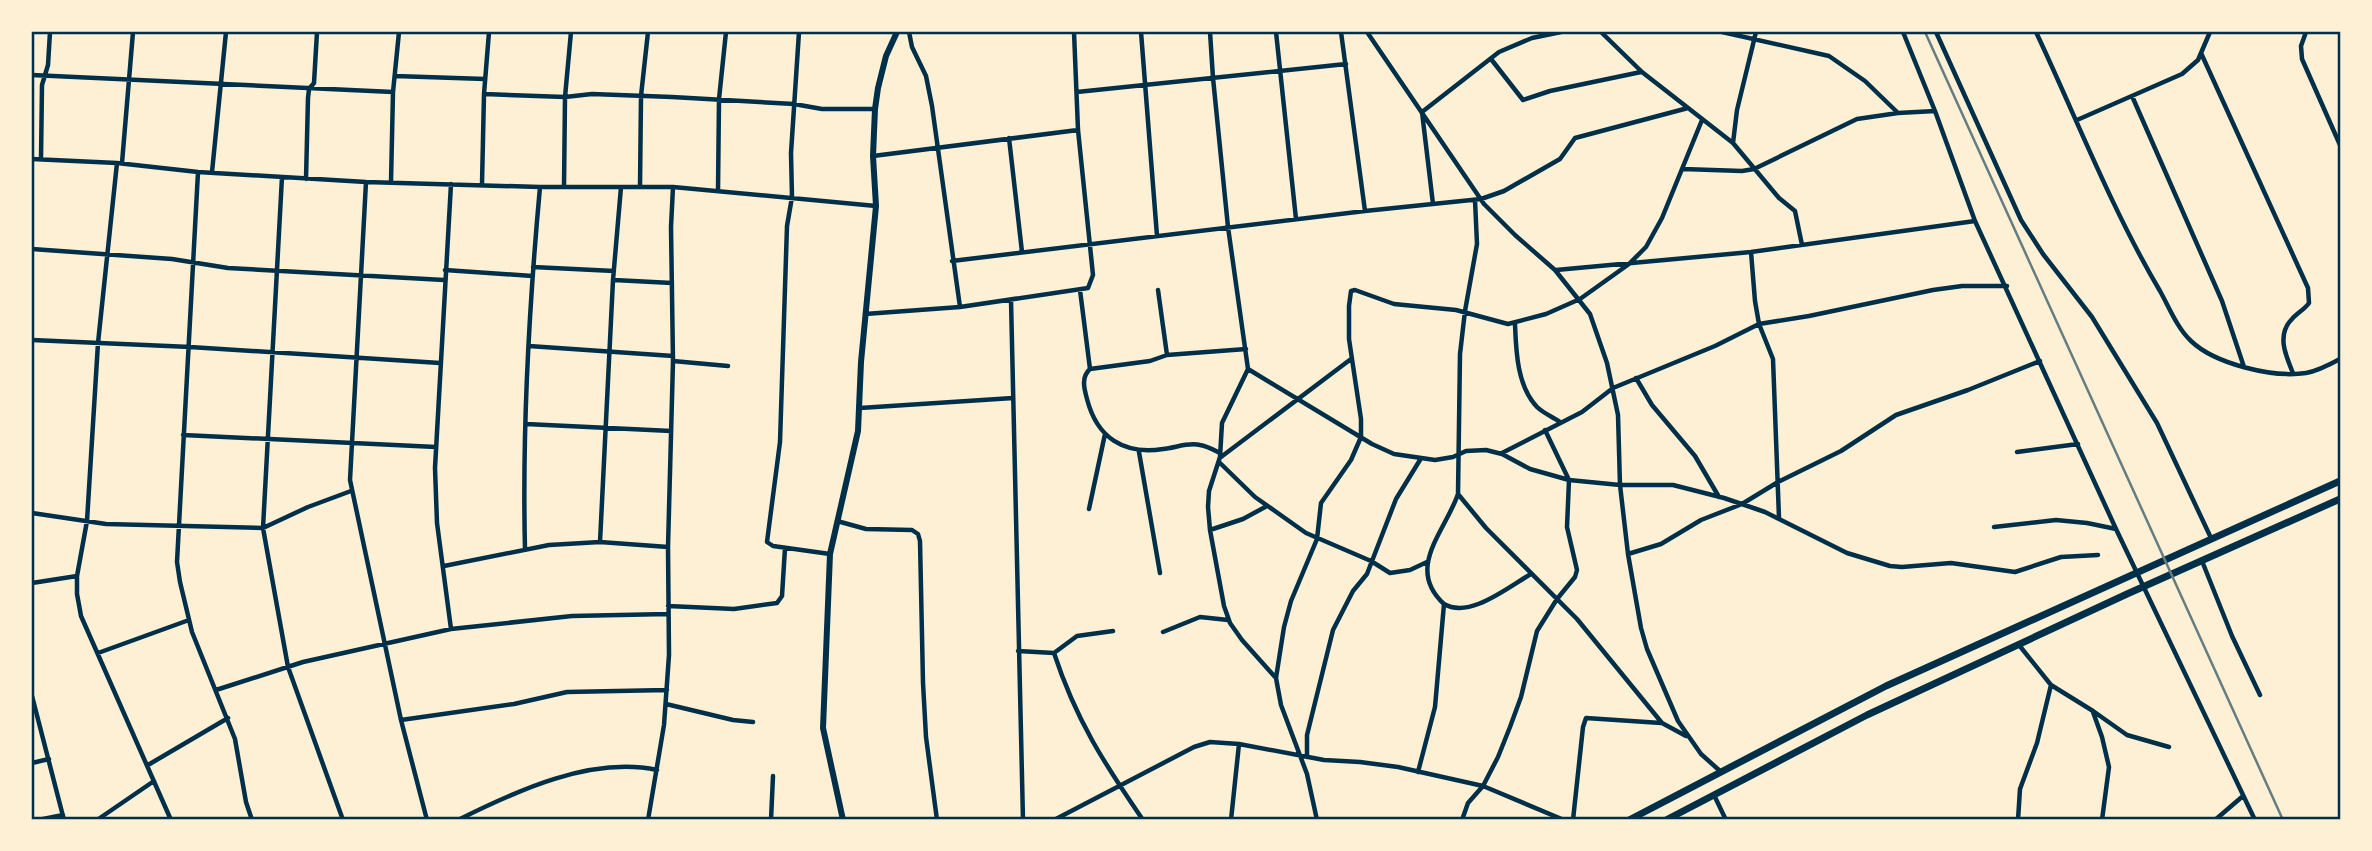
<svg xmlns="http://www.w3.org/2000/svg" width="2372" height="851" font-family="Literata,serif">
<style>
.lines{fill:none;stroke-linecap:round;stroke-linejoin:round}
.minor{stroke:#003049;stroke-width:4.5}
.tertiary{stroke:#003049;stroke-width:6}
.secondary{stroke:#003049;stroke-width:7}
.rail{stroke:#657d81;stroke-width:2.5}
.neatline{fill:none;stroke:#003049;stroke-width:2.5}
</style>
<rect width="100%" height="100%" fill="#fdf0d5"/>
<g class="lines">
<path class="minor" d="M799,32L791,153L792,197L787,226L780,442L767,542L773,546L830,554
M909,32L912,47L926,76L932,106L960,307
M1141,32L1157,236
M1210,32L1213,78L1228,227L1248,369L1222,423L1220,457L1209,491L1208,507L1210,530L1224,606L1230,623L1242,640L1276,678L1281,705L1307,774L1317,820
M1276,32L1296,219
M1341,32L1365,211
M1367,32L1484,204L1515,235L1555,270L1590,314L1607,363L1618,415L1620,485L1628,554L1641,628L1647,649L1678,721L1701,754L1720,771
M1601,32L1642,72L1733,143L1779,198L1795,211L1802,245
M1722,32L1829,56L1865,81L1897,112
M1903,32L1935,111L1975,221L2116,529L2255,820
M1936,32L2021,220L2043,254L2092,317L2157,423L2211,538
M2036,32C2076,117 2112,210 2160,291C2169,307 2177,328 2191,341C2215,364 2273,378 2306,373C2318,371 2329,365 2340,359
M2306,32L2301,46L2302,59L2340,145
M2201,53L2308,288L2309,303C2304,310 2297,313 2292,319C2276,335 2286,356 2293,373
M1491,59L1523,100L1550,91L1641,72
M32,75L393,92
M395,76L485,79
M1077,92L1346,64
M484,94L565,97L592,94L672,97L794,104L822,109H875
M2132,96L2222,301L2244,367
M2077,120L2182,74L2198,60L2210,32
M1009,138L1022,252
M1733,143L1737,110L1756,32
M873,156L1078,130
M32,159L117,163L198,172L366,182L540,187H673L876,206
M41,159L42,85L48,65L50,32
M117,163L98,343L87,521L77,576V594L81,616L171,820
M122,163L133,32
M1683,169L1742,171L1754,169L1857,119L1898,113L1935,111
M198,172L177,562L180,582L192,632L235,739L246,802L252,820
M212,172L226,32
M282,177L263,528L288,667L343,820
M306,179L308,98L309,89L314,83L317,32
M366,182L350,480L401,720L427,820
M391,182L393,92L399,32
M451,184L435,468L437,523L451,629
M482,184L484,94L489,32
M564,187L565,97L571,32
M640,187L641,96L648,32
M718,191L719,99L726,32
M1475,200L1477,244L1465,311L1460,354L1458,494L1486,528L1577,619L1662,723L1686,736
M1433,204L1422,112L1499,52L1532,38L1561,32
M32,249L172,259L228,268L444,280
M1751,252L1755,301L1759,324L1773,359L1779,518
M952,261L1365,211L1481,199L1504,191L1560,159L1575,138L1688,108
M533,267L614,271
M445,270L532,276
M1556,270L1751,252L1975,221
M614,280L672,283
M1080,290L1090,369C1081,377 1084,388 1087,399C1097,438 1124,455 1163,449C1175,448 1188,442 1200,445C1207,446 1214,450 1220,453
M1158,290L1167,355
M1011,300L1023,820
M865,314L960,307L1088,288L1093,275L1078,130L1074,32
M1515,324C1516,351 1517,386 1537,407C1543,413 1553,417 1560,422
M32,340L190,347L440,363
M529,346L673,356
M673,361L728,366
M1090,369L1150,361L1167,355L1246,349
M1248,369L1372,444L1394,454L1435,460L1453,457L1466,451L1486,450L1502,454L1530,469L1569,480L1620,485H1673L1724,498L1765,512L1847,553L1890,566L1902,567L1951,563L2015,572L2061,557L2098,555
M1636,378L1652,405L1695,456L1719,497
M860,408L1013,398
M526,424L671,431
M183,435L436,447
M1139,452L1160,573
M2017,452L2078,444
M1502,453L1582,412L1613,388L1715,346L1759,324L1809,316L1933,290L1962,286H2007
M1221,457L1351,359
M1219,462L1255,497L1306,533L1371,561L1390,573L1410,570L1427,562
M1089,509L1105,434
M32,513L106,524L263,528L308,507L351,491
M837,521L866,529L912,530L918,534L920,541L923,683L926,737L937,820
M1994,527L2056,520L2087,523L2116,529
M1210,530L1243,519L1267,506
M600,542L613,280L621,187
M525,549C522,428 529,307 540,187
M1628,554L1661,544L1701,520L1742,504L1778,482L1841,451L1896,415L1968,390L2040,361
M2202,561L2232,636L2260,695
M444,566L549,545L600,542L668,547
M32,583L77,576
M1444,604C1470,619 1508,587 1531,574
M668,606L734,609L777,603L782,596L785,548
M1163,632L1200,617L1228,620
M2019,645L2051,685L2093,711L2127,735L2169,747
M1018,651L1054,653L1077,636L1113,631
M98,653L189,620
M1054,653C1076,720 1104,763 1143,820
M1276,678L1284,627L1291,601L1317,539L1321,503L1351,460L1361,437V419L1349,339V306L1351,291L1355,290L1394,304L1456,310L1508,324L1546,314L1580,299L1629,264L1646,247L1662,218L1702,120
M216,690L303,662L451,629L572,616L668,614
M32,696L64,820
M666,704L733,720L753,722
M2093,712L2102,737L2109,767L2102,820
M401,720L514,704L567,692L667,690
M1307,757V735L1333,630L1353,591L1367,574L1396,499L1420,460
M32,763L49,759
M148,765L228,718
M1418,772L1435,707L1444,604C1405,568 1445,532 1458,494
M1714,795L1726,820
M38,820L63,815
M97,820L154,781
M458,820C516,791 591,756 657,770
M648,820L664,725L669,655L668,547L673,361L671,227L673,187
M771,820L773,776
M1054,820L1194,747L1210,742L1239,744L1324,760L1360,762L1398,767L1483,786L1564,820
M1231,820L1239,744
M1462,820L1468,803L1483,786L1498,757L1510,727L1521,697L1537,631L1557,599L1575,577L1577,570L1567,527L1569,480L1545,430
M1573,820L1583,727L1586,718L1661,723
M2018,820L2020,789L2037,743L2051,685
M2215,820L2243,796"/>
<path class="tertiary" d="M843,820L823,728L830,554L858,431L861,362L876,206L873,156L875,109L878,88L886,56L897,32"/>
<path class="secondary" d="M1629,820L1886,686L2340,481
M1666,820L1867,715L2127,594L2340,499"/>
<path class="rail" d="M1925,32L2283,820"/>
</g>
<rect width="2372" height="851" fill="none" stroke="#fdf0d5" stroke-width="66"/>
<rect x="33" y="33" width="2306" height="785" class="neatline"/>
</svg>
